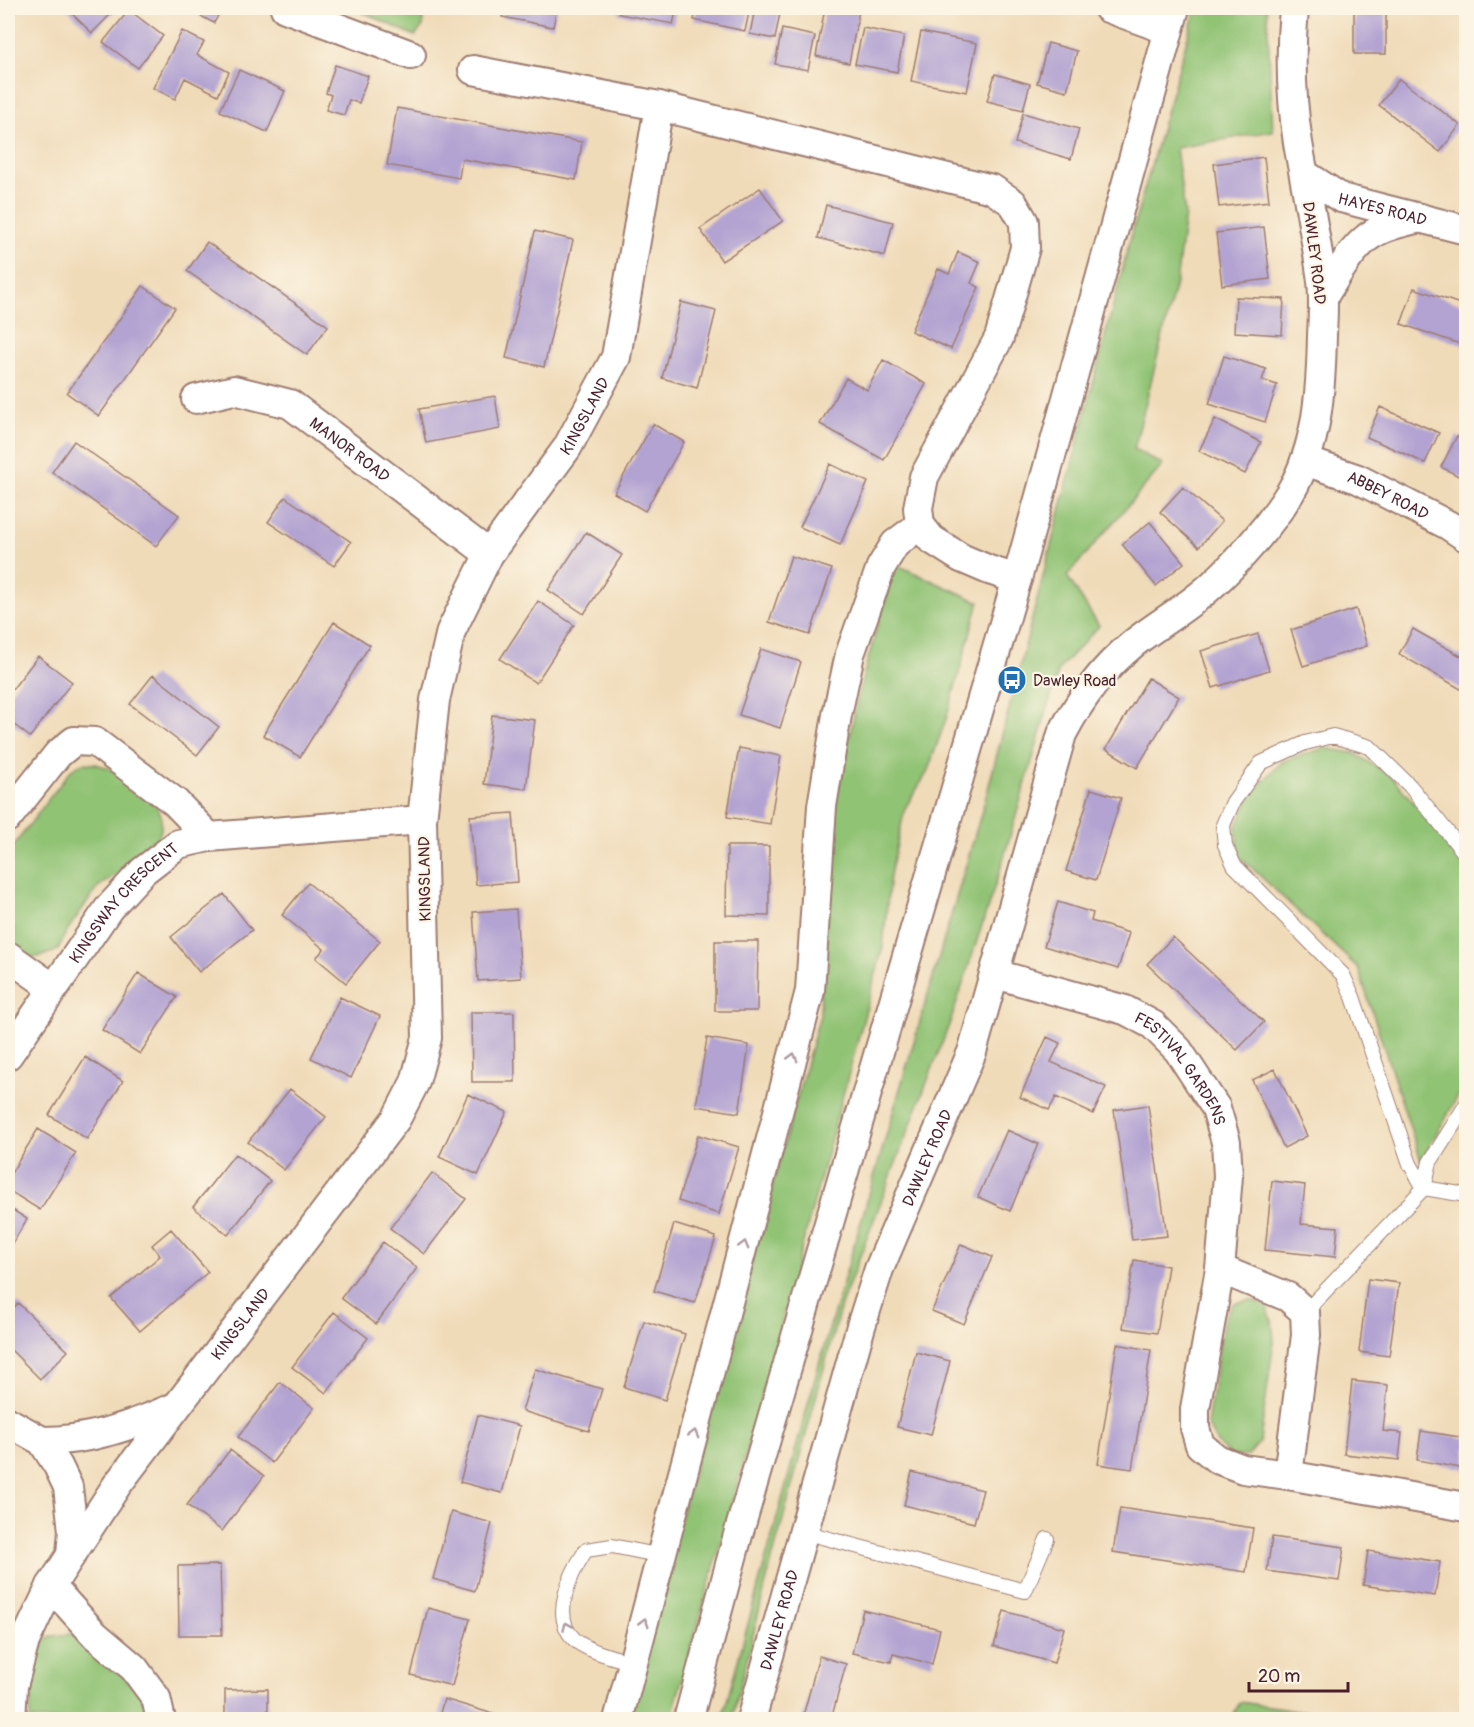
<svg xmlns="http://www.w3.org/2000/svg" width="1474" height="1727" font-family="Pangolin,sans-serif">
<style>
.green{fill:#91c374;stroke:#6e7150;stroke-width:1.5}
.building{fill:#b2a3d2}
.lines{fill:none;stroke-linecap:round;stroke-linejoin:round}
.lane-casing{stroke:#9d7d72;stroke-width:16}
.street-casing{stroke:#9d7d72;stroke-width:32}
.lane{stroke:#fff;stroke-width:14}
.street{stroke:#fff;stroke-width:28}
.oneway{stroke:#ae9aa0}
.labels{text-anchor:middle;stroke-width:4.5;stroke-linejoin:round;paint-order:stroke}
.street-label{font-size:16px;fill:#4a1f2b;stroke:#fcf5e5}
.poi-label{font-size:16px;fill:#4a1f2b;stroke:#fcf5e5;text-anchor:start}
</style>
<rect width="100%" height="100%" fill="#fcf5e5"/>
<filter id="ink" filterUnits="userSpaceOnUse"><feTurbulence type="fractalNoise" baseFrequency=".0167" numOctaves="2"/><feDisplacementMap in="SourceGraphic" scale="12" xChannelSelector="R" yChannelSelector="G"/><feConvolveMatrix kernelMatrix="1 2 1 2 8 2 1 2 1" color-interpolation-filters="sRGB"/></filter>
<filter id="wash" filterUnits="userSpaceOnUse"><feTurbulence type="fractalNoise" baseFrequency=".008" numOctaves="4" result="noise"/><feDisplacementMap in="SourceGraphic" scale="24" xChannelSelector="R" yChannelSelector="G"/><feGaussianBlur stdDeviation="1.35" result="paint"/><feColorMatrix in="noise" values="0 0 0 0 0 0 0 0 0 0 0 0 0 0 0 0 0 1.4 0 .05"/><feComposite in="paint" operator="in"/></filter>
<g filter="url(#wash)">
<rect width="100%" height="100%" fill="#f0dbb9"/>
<path class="green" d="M354,8H425L422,10L423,26L415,36Z
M1196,8H1267L1273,131L1176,148L1185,214L1176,283L1134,449L1163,465L1067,576L1099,626L1059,669L1001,867L951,1020L841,1305L770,1567L732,1719H722L821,1357L986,797L1132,232Z
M895,564L979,602L947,716L927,773L905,808L890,875L883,947L743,1464L671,1719L624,1720L820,1015L825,854L859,691Z
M1324,748L1354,753L1390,775L1466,863V1082L1421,1161L1358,968L1239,856L1236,827L1253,791L1283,761Z
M82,763L96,764L109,768L153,800L161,815V830L156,843L150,850L98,887L66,932L58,950C35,960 29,960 8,948V853L70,771Z
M1251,1300L1266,1305L1272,1321L1274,1341L1260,1441L1248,1456H1230L1217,1443L1207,1424L1224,1318L1234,1303Z
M70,1634L89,1642L141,1694L151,1720H30C32,1699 30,1647 51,1637C56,1635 64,1635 70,1634Z
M1240,1702L1361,1719H1231Z"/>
<g id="blocks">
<path class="building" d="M66,8H117L92,33Z
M185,8H222L214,23Z
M504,8H557L553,27L502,17Z
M620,8H677L673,24L619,14Z
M696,8H750L745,31L694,20Z
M755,8H781L775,39L750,34Z
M825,8H839L859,11L849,63L816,56Z
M1354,8H1386V54H1354Z
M129,10L163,36L138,68L103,42Z
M863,28L904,36L897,72L855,64Z
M782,29L815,36L808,70L775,64Z
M182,31L204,42L197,55L229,72L218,95L185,78L175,99L153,88Z
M921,32L977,43L967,92L911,81Z
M1048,43L1077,51L1067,91L1037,83Z
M335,65L368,76L359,103L349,100L344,115L326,110L331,95L326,93Z
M239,70L285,91L267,132L220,111Z
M995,74L1030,84L1023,110L987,101Z
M1399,79L1460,125L1440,152L1379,105Z
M397,108L582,142L576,180L462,159L459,178L387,165Z
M1023,113L1079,129L1071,159L1015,143Z
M1264,157L1269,201L1219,207L1214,164Z
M760,188L783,221L722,261L700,229Z
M826,205L893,222L885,256L818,238Z
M1264,227L1270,279L1222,285L1216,233Z
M535,231L573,240L544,367L506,358Z
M207,242L328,326L307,355L187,271Z
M958,252L980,262L971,283L979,287L951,349L911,331L938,269L949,274Z
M143,286L175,308L99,416L67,393Z
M1414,288L1466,306V346L1401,324Z
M1236,297L1284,299L1282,335L1234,332Z
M681,302L716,311L697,388L662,378Z
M1224,356L1266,369L1262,380L1277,385L1265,422L1209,404Z
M883,360L926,384L884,460L820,424L846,378L867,390Z
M495,396L500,429L426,443L419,409Z
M1380,407L1439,433L1425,463L1367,437Z
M1215,419L1261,442L1245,474L1199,451Z
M653,424L684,442L645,511L614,493Z
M1457,436L1466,441V480L1441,467Z
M74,441L179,515L156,546L52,472Z
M830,464L868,482L840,545L800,527Z
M1183,487L1222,521L1199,547L1160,512Z
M285,497L351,542L334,566L268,522Z
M1150,522L1184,563L1156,586L1122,544Z
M586,532L622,555L584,614L548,590Z
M791,556L832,569L810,635L769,622Z
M538,601L574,625L536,683L500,659Z
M1356,609L1367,646L1303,666L1291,630Z
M334,622L370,645L300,757L263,735Z
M1413,629L1466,659V692L1399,654Z
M1258,634L1269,670L1213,688L1201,651Z
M761,649L801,662L780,728L739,715Z
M38,656L72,682L30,737L8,720V695Z
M153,675L219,727L197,755L130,704Z
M1148,678L1179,697L1137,768L1106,749Z
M492,715L535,720L526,789L484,784Z
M739,748L781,756L770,824L727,817Z
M1091,789L1121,798L1096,880L1066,871Z
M513,813L518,882L476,885L470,816Z
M727,846H769V916L726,915Z
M308,883L380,941L346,983L316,958L324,949L282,915Z
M224,894L252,930L199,972L171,937Z
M1058,902L1093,913L1091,921L1129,933L1118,969L1044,946Z
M516,909L521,978L478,981L473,912Z
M1173,937L1264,1022L1237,1050L1147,964Z
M715,941H758L757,1011H715Z
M138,973L177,997L140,1054L102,1030Z
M340,997L380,1016L351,1078L311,1058Z
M471,1012H514L515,1082H472Z
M1047,1037L1060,1043L1051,1062L1106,1087L1093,1114L1056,1097L1049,1110L1020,1097Z
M707,1038L749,1045L739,1113L696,1106Z
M85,1057L123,1081L87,1139L49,1115Z
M1275,1069L1307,1136L1284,1148L1252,1080Z
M290,1089L326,1117L284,1170L248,1142Z
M468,1094L507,1112L478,1175L439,1157Z
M1148,1105L1167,1236L1132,1240L1114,1110Z
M38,1129L76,1153L40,1210L8,1190V1178Z
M1007,1130L1038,1144L1010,1211L978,1197Z
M698,1135L739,1147L719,1214L678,1201Z
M235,1154L270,1181L228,1235L193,1207Z
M432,1173L466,1199L424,1254L390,1228Z
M1272,1181L1305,1185L1301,1224L1338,1227L1335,1257L1265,1250Z
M8,1207L27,1219L8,1251Z
M674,1224L716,1237L695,1303L654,1291Z
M171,1229L208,1272L140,1331L111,1298L160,1256L152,1245Z
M383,1242L417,1268L376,1324L341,1298Z
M961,1244L992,1257L964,1324L932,1311Z
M1134,1260L1168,1266L1157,1333L1123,1328Z
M1368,1279L1399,1283L1389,1356L1359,1352Z
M18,1303L68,1351L40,1379L8,1347V1314Z
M334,1312L368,1338L326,1393L292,1367Z
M644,1321L685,1334L665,1400L624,1387Z
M1117,1344L1151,1350L1132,1469L1098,1464Z
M916,1352L950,1361L931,1435L897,1427Z
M535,1369L602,1389L589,1431L522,1411Z
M1352,1381L1388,1385L1383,1431L1402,1433L1399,1460L1344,1454Z
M280,1382L314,1408L272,1463L238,1437Z
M478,1415L520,1426L502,1493L460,1482Z
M1421,1431L1466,1438V1469L1417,1460Z
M230,1450L264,1476L222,1531L187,1505Z
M912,1472L983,1490L974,1523L904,1505Z
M1120,1508L1253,1528L1246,1572L1113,1552Z
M451,1512L492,1523L475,1591L433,1579Z
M1272,1537L1344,1547L1339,1581L1267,1571Z
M1368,1551L1440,1562L1435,1596L1363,1585Z
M220,1565L222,1635H179L178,1566Z
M428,1608L470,1619L452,1686L411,1675Z
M863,1610L940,1629L932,1664L893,1654L891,1662L852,1653Z
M1004,1611L1064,1628L1054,1663L994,1646Z
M819,1656L846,1664L831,1720H802Z
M268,1689V1720H225V1690Z
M444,1699L510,1719V1720H438Z"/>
</g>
</g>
<g filter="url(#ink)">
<use href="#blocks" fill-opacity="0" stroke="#9d7d72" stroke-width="1.5"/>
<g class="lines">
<g class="lane-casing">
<path id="lane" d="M1466,855L1410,786L1370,747L1333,736L1305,743L1261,763L1233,802L1223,825L1225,845L1234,865L1343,975L1353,997L1410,1164L1424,1188L1466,1195
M1305,1312L1424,1188L1430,1162L1466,1105
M803,1532L1025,1591L1047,1539
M633,1663C617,1658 586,1651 574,1639C550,1615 571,1573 586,1550L612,1546L662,1556"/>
</g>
<g class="street-casing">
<g id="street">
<path d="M285,8L411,55"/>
<path d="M1108,8L1168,30"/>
<path d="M473,70L659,106L992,189L1013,203L1024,222L1025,248L999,338L924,477L918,508L920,525L931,539L961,558L989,570L1017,579"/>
<path id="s1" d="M1304,174L1341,198L1466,230"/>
<path d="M1323,297C1336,277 1349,252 1368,237C1383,226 1403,222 1421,218"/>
<path id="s2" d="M196,399L234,390L290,404L489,554"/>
<path id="s3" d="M1305,461L1358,479L1448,525L1466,537"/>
<path d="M8,817L58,754L74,741L95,742L175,802L209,837"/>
<path d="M8,956L53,988"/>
<path id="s4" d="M995,974L1125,1010L1153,1025L1178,1050L1216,1108L1226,1142L1228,1176L1220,1269L1195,1409V1428L1200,1445L1217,1459L1243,1469L1288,1475L1466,1507"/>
<path id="s5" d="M8,1055L109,908L143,871L178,844L209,837L422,820"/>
<path d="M1220,1269L1288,1297L1305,1312L1306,1335L1288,1475"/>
<path d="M8,1422L42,1441L58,1466L68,1487L73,1531L71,1555"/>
<path d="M42,1441C89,1441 131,1426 175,1407"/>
<path d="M51,1586L95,1635L134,1668L156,1698L161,1720"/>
<path id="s6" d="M11,1720L13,1686L25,1641L51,1586L117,1485L396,1119L415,1082L427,1038L422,820L435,700L451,631L489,554L567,448L616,357L659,106"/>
<path d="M618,1720L810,991L822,806L837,715L850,654L881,567L895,544L920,525"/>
<path d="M688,1720L738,1535L1017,579L1175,8"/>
<path id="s7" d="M751,1720L861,1326L879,1269L972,1052L1062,734C1081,698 1102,669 1134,643C1159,623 1187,608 1211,586C1239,561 1270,525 1290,493C1318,446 1321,389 1322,335C1323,317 1324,299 1322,281C1316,235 1306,189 1298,143C1291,98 1290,52 1294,8"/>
</g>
</g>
<use href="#lane" class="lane"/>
<use href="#street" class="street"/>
</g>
<defs><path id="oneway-chevron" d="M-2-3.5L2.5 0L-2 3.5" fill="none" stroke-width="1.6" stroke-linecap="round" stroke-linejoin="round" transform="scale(1.5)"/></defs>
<g class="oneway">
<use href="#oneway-chevron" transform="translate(793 1057) rotate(-75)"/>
<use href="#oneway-chevron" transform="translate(744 1245) rotate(-75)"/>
<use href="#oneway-chevron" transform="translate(694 1434) rotate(-75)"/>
<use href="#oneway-chevron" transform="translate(644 1622) rotate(-75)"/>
<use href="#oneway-chevron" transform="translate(567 1626) rotate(-114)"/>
</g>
</g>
<defs>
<g id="bus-disc" transform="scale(1.5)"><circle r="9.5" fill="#1f6fb2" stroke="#fcf5e5"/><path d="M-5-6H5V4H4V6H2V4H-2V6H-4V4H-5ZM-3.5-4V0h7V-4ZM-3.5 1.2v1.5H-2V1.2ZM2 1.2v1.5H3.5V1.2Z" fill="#fff"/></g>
</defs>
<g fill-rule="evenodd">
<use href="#bus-disc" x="1012" y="680"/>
</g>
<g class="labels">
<g class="street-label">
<text dy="6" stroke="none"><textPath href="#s1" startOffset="87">HAYES ROAD</textPath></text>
<text transform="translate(1315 253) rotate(83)" y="6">DAWLEY ROAD</text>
<text dy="6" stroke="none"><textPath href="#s6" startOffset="1473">KINGSLAND</textPath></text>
<text dy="6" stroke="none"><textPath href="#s2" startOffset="172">MANOR ROAD</textPath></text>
<text dy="6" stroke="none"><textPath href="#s3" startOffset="90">ABBEY ROAD</textPath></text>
<text transform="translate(424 879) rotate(-91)" y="6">KINGSLAND</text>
<text dy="6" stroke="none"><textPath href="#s5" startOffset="192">KINGSWAY CRESCENT</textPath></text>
<text dy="6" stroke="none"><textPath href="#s4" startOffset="218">FESTIVAL GARDENS</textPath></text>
<text dy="6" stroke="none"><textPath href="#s7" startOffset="590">DAWLEY ROAD</textPath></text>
<text dy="6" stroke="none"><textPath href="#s6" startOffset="465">KINGSLAND</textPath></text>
<text dy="6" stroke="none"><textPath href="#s7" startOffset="104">DAWLEY ROAD</textPath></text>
</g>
<g class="poi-label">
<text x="1033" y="686">Dawley Road</text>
</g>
</g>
<rect width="1474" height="1727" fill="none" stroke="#fcf5e5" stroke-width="30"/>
<path d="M1249 1682v9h99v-9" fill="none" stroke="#4a1f2b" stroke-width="3"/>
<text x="1258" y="1682" font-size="18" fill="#4a1f2b" stroke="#fcf5e5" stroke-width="4.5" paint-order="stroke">20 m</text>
</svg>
